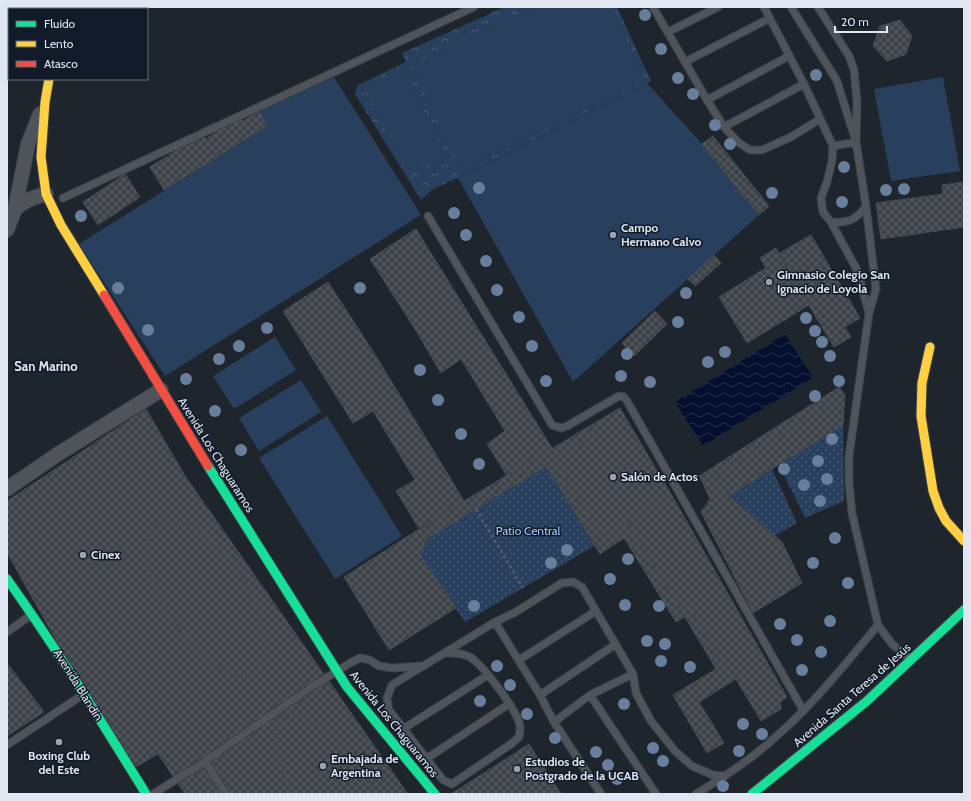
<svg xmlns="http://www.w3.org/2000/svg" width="971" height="801" font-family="Cabin,sans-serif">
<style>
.grass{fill:url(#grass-dots)}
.forest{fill:url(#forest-crowns)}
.pitch{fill:#293f5e}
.water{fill:url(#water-waves)}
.building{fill:url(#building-cross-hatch);stroke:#464b52;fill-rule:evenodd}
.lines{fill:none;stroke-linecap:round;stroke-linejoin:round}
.lane-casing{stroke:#3b4048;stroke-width:9}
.street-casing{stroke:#3b4048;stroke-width:16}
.fast-casing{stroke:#3b4048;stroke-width:11}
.slow-casing{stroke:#3b4048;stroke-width:11}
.jam-casing{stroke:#3b4048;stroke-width:11}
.path{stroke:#595d63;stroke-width:2.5;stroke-dasharray:3 3;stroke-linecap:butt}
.lane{stroke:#4f545a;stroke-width:7}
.street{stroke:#4f545a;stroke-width:14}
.fast{stroke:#16e098;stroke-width:9}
.slow{stroke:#ffcf43;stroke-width:9}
.jam{stroke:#f24e42;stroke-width:9}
.tree{fill:#677e9d}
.poi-dot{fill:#9ca3ad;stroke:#101a28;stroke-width:1.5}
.labels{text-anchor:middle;stroke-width:3;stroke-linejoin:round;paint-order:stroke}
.poi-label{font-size:12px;font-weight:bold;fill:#e0e7f2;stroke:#101a28;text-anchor:start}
.street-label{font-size:12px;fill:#e0e7f2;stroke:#101a28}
.park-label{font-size:12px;fill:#a2c6f9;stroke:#101a28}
.neighbourhood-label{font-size:13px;font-weight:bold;fill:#e0e7f2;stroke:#101a28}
</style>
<defs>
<pattern id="grass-dots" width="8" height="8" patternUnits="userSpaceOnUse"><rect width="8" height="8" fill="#293f5e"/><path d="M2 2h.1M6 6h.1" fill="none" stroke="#485b76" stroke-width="1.8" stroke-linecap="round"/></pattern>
<pattern id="forest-crowns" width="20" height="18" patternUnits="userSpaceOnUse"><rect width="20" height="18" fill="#293f5e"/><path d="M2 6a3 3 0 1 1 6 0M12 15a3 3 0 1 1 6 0" fill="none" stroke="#485b76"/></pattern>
<pattern id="water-waves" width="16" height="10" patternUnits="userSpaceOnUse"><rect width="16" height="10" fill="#030f2e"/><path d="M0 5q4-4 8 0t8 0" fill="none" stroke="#27324d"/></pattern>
<pattern id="building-cross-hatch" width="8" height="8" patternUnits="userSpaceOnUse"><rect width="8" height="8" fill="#3e434a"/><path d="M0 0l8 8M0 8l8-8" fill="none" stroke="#5a5e65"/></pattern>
</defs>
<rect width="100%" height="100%" fill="#1f252d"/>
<path class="grass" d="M843,425L844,501L805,518L779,465Z
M546,466L594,546L465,622L420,554L427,539Z
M772,469L797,523L775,536L728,496Z"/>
<path class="forest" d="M505,7H617L651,81L458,178L433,189L421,200L355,94L358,85L406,62L402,53Z"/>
<path class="pitch" d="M534,7H611L645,81L461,171L412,64Z
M404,67L445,157L406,174L401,164L394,156L393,147L366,86Z
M334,77L421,215L165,376L79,244L267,126L259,111Z
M943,77L960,171L891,181L874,89Z
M647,83L702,144L759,215L573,382L458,178Z
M275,337L296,370L234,409L213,376Z
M301,380L321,412L259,451L239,418Z
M327,416L402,536L335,579L259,458Z"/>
<path class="water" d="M785,334L813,378L703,446L675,402Z"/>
<path class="building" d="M900,20L912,36L906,54L887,61L873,46L880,26Z
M259,111L267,126L164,190L150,167L203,134L206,139L240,117L243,121Z
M713,136L769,206L759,215L702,144Z
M125,174L140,197L98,225L83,202Z
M964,182V227L881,239L876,203L943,194L942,185Z
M416,229L552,448L507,476L487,444L505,431L461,359L441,373L415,329L370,259Z
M811,235L860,318L845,327L851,337L834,347L778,254Z
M776,248L809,305L747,343L719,297L766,268L760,258Z
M714,255L721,263L695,286L688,279Z
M328,282L376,356L464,501L420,530L396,491L415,480L373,411L353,423L283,311Z
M655,311L667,324L634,356L622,343Z
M839,387L845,395L703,483L699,476Z
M845,395L843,425L728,496L703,483Z
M620,408L671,494L603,539L555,459L593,435L588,427Z
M146,409L185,476L408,794H375L367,777L350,751L321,725L300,717L286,720L279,727L277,744L281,766L293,794H185L158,754L134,768L59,645L7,553V501ZM165,520L186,523L202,532L219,548L231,561L244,581L258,610L266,648L262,668L254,677L243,679L226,672L211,662L199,652L164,609L155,587L147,564L148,538L154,524Z
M588,427L593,435L555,459L603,539L628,523L681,610L689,605L724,664L716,669L685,617L676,622L624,538L600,554L546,466L427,539L420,554L408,536L464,501Z
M703,483L728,496L782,542L802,583L753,613L701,512L710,499Z
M671,494L787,697L780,702L781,709L761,721L736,679L699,702L724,743L707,753L673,695L724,664L689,605L681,610L628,523Z
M165,520L186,523L202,532L219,548L231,561L244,581L258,610L266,648L262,668L254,677L243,679L226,672L211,662L199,652L164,609L155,587L147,564L148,538L154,524Z
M408,536L456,608L389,650L344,577Z
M7,663L44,712L7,736Z
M300,717L321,725L350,751L367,777L375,794H293L281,766L277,744L279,727L286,720Z
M529,744L561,794H451Z"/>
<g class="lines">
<g class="lane-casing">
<path id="lane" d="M653,7L707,100L724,127L739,143L750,150H762L791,137L820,119
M764,7L804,84L833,146L832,161L827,182L821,198L823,212L831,222L857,270L869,313
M791,7L837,81L856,142L833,146
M818,7L849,56L854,70L857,101L856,142L866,206L876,289L869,313L849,456V482L852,513L878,625L892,644L910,659
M668,32L718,7
M685,62L770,18
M707,100L789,56
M724,127L804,84
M63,198L474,7
M428,216L552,425L561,428L567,426L619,396L624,397L627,401L803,710
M831,222C849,223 856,220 866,206
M7,632L31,615
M446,653C455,653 463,653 470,657C483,665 514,707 519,722C521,726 520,732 519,737L511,744L452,784L443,780L389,710L387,698L392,685L495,622
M519,660L596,611
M540,695L616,644
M590,695L633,674
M554,722L601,794
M403,729L488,675
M7,745L84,694
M426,759L509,704
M205,761L226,794
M153,794L198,766L310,688L350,663L360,658L370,660L379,666L393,668L420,666
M656,794L590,695L554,722L540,695L495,622L514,613L562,583L573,582L582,587L633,674L636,693L651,721L675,751L692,766L713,775L725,776
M696,794C726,776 755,757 780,733C816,701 847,662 878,625"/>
</g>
<g class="street-casing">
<path id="street" d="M62,9V7
M15,209C25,200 34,197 46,194
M7,230L15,209L28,144L40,114
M7,489L58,454L161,390"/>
</g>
<g class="fast-casing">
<path id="fast" d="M208,466L347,687L435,794
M7,579C57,649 101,721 146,794
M752,794L867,701L964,610"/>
</g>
<g class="slow-casing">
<path id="slow" d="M49,79L45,102L41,157L46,194L61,225L104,295
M930,347L922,383L921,416L933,491L939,508L946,521L964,541"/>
</g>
<g class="jam-casing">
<path id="jam" d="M104,295L208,466"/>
</g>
<path class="path" d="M476,509L523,588"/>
<use href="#lane" class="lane"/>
<use href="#street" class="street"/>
<use href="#fast" class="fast"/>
<use href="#slow" class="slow"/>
<use href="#jam" class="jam"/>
</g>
<g class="tree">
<circle cx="645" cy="15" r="6"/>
<circle cx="661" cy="49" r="6"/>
<circle cx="816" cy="75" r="6"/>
<circle cx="678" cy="78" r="6"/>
<circle cx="693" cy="94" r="6"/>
<circle cx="715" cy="125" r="6"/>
<circle cx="730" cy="144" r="6"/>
<circle cx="844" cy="167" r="6"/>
<circle cx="479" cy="188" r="6"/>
<circle cx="904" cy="189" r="6"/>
<circle cx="886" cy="190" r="6"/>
<circle cx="772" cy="193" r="6"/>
<circle cx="842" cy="202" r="6"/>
<circle cx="454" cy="213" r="6"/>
<circle cx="81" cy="216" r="6"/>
<circle cx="466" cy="235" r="6"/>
<circle cx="486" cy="261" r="6"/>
<circle cx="118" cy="288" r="6"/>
<circle cx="360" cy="288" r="6"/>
<circle cx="497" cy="290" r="6"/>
<circle cx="686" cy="293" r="6"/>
<circle cx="519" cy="317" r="6"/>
<circle cx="806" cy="318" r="6"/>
<circle cx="678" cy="322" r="6"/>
<circle cx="267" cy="328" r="6"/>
<circle cx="148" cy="330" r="6"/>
<circle cx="815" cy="331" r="6"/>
<circle cx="822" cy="342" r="6"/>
<circle cx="239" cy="346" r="6"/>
<circle cx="532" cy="346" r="6"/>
<circle cx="725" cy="352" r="6"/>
<circle cx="627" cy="354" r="6"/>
<circle cx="830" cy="356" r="6"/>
<circle cx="219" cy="359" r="6"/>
<circle cx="708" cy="362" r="6"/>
<circle cx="420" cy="370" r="6"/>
<circle cx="621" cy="376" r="6"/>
<circle cx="186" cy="379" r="6"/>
<circle cx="546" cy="381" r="6"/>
<circle cx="839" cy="381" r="6"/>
<circle cx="650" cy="382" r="6"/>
<circle cx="815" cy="396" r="6"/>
<circle cx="438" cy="400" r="6"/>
<circle cx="215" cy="411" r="6"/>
<circle cx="461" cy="434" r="6"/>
<circle cx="832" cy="439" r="6"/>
<circle cx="241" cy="450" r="6"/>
<circle cx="818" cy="461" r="6"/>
<circle cx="479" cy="464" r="6"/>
<circle cx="784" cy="469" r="6"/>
<circle cx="827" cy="479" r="6"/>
<circle cx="804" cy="485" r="6"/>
<circle cx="820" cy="501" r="6"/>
<circle cx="835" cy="538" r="6"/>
<circle cx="567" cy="550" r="6"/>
<circle cx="628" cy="559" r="6"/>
<circle cx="551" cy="563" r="6"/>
<circle cx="813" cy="563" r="6"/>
<circle cx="610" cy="579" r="6"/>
<circle cx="848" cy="583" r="6"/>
<circle cx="625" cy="605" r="6"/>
<circle cx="474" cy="606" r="6"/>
<circle cx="659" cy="606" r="6"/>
<circle cx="830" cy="621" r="6"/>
<circle cx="780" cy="624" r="6"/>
<circle cx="797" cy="640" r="6"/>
<circle cx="647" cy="641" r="6"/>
<circle cx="665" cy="644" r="6"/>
<circle cx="821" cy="652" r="6"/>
<circle cx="661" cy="661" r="6"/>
<circle cx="497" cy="666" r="6"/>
<circle cx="690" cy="667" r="6"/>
<circle cx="802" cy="670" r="6"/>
<circle cx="510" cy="685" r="6"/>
<circle cx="480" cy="701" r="6"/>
<circle cx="624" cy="704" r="6"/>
<circle cx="527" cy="714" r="6"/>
<circle cx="743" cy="724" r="6"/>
<circle cx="762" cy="734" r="6"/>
<circle cx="555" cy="738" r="6"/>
<circle cx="653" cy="748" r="6"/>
<circle cx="739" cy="751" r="6"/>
<circle cx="596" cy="752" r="6"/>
<circle cx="663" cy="761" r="6"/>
<circle cx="608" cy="765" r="6"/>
<circle cx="617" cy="779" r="6"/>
<circle cx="723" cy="786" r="6"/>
</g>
<g class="poi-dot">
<circle cx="613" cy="235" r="4"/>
<circle cx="769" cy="282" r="4"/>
<circle cx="613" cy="477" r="4"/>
<circle cx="83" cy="555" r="4"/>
<circle cx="59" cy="742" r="4"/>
<circle cx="323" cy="766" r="4"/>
<circle cx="517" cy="769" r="4"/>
</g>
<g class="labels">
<g class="poi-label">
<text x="621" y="232">Campo<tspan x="621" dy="14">Hermano Calvo</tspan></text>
<text x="777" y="279">Gimnasio Colegio San<tspan x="777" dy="14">Ignacio de Loyola</tspan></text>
<text x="621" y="481">Salón de Actos</text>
<text x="91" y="559">Cinex</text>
<text x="59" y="760" text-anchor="middle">Boxing Club<tspan x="59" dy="14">del Este</tspan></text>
<text x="331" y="763">Embajada de<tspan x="331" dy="14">Argentina</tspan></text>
<text x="525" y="766">Estudios de<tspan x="525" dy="14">Postgrado de la UCAB</tspan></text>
</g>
<g class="street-label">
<text transform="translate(216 455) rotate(58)" y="4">Avenida Los Chaguaramos</text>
<text transform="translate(78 685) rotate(58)" y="4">Avenida Blandín</text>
<text transform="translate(852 695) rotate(-41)" y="4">Avenida Santa Teresa de Jesús</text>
<text transform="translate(394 724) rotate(51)" y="4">Avenida Los Chaguaramos</text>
</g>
<g class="park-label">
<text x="528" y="535">Patio Central</text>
</g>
<g class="neighbourhood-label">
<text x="46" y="371">San Marino</text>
</g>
</g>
<rect width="971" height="801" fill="none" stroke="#e0e7f2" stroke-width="16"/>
<rect x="8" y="8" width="140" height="72" fill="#101a28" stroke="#636c79"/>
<rect x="16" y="21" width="20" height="6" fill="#16e098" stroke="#636c79"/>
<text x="44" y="28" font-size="12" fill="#e0e7f2">Fluido</text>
<rect x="16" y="41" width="20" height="6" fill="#ffcf43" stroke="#636c79"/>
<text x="44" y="48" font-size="12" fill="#e0e7f2">Lento</text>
<rect x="16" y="61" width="20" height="6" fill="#f24e42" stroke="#636c79"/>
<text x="44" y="68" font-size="12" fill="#e0e7f2">Atasco</text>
<path d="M835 26v6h52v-6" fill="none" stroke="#e0e7f2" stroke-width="2"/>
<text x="841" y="26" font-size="12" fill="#e0e7f2" stroke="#101a28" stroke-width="3" paint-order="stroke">20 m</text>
</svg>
